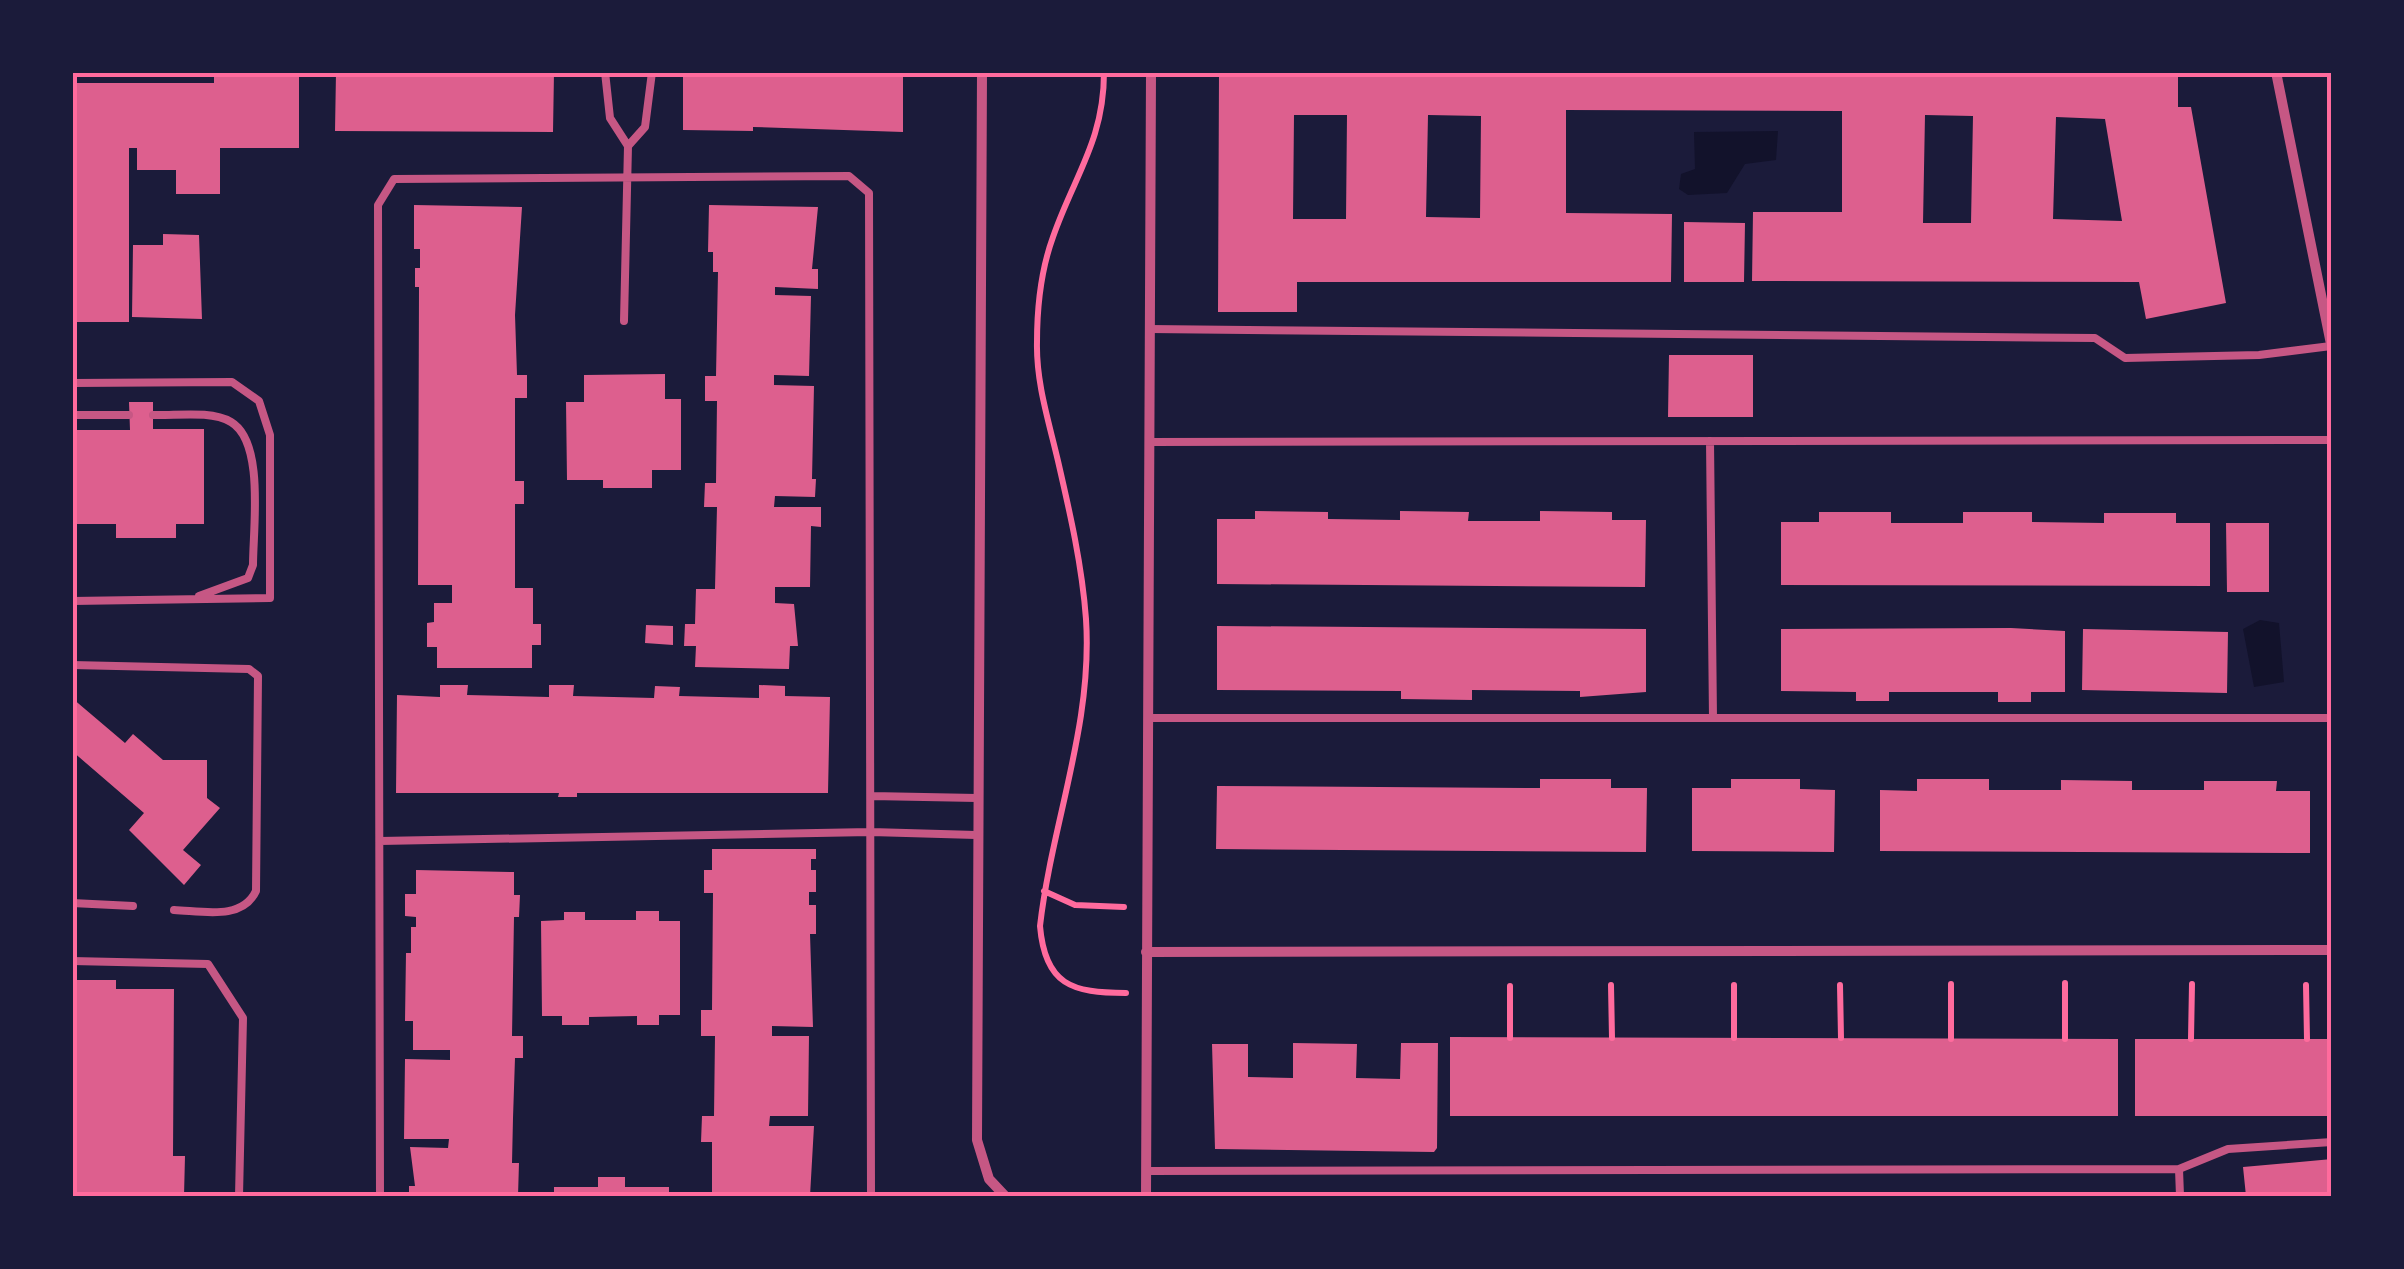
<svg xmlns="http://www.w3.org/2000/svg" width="2404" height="1269" font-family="Jost,sans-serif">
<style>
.water{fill:#12122b}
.building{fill:#dd5f8e;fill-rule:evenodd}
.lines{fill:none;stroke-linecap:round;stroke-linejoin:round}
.path{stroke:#ff6b9d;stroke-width:6}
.service{stroke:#c65784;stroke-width:8}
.minor{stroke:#c65784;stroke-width:10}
.neatline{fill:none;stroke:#ff6b9d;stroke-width:4}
</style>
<rect width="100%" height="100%" fill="#1b1b3a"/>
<path class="water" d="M1778,131L1776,160L1745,164L1727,193L1688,195L1679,189L1681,174L1695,169L1694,132Z
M2260,620L2279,623L2284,682L2254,687L2243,629Z"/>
<path class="building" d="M214,72H299V148H220V194H176V170H137V148H129V322H72V83H214Z
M336,72H554L553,132L335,131Z
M683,72H903V132L753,127V131L683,130Z
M1219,72H2178V107H2191L2226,303L2146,319L2139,282L1752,281L1753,212H1842V111L1566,110V213L1672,214L1671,282H1297V312H1218ZM1294,115H1347L1346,219H1293ZM1428,115L1481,116L1480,218L1426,217ZM1925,115L1973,116L1971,223H1923ZM2056,117L2105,119L2122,221L2053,219Z
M414,205L522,207L515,315L517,375H527V398H515V481H524V504H515V588H533V624H541V645H532V668H437V647H427V623L434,622V603H452V585H418L419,287H415V268H420V249H414Z
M709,205L818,207L812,269H818V289L775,287V295L811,296L809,376L774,375V385L814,386L812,479H816L815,497L775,496L774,507H821V527L811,526L810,587H775V603L794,604L798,646H790L789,669L695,667L696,646H684L685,624H695L696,589H715L717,507H704L705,483H716L717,401H705V376H716L718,272H713V252H708Z
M1684,222L1745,223L1744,282H1684Z
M163,234L199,235L202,319L132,317L133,245H163Z
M1669,355H1753V417H1668Z
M665,374V399H681V470H652V488H603V480H567L566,402H584V375Z
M129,402H153V429H204V524H176V538H116V524H72V430H130Z
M1255,511L1328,512V519L1400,520V511L1469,512L1468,521H1540V511L1612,512V520H1646L1645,587L1217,584V519H1255Z
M1819,512H1891V523H1963V512H2032V522L2104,523V513H2176V523H2210V586L1781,585V522H1819Z
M2226,523H2269V592H2227Z
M646,625L673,626V645L645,643Z
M1217,626L1646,629V692L1580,697V691L1472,690V700L1401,699V691L1217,690Z
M2011,628L2065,631V692H2031V702H1998V692H1889V701H1856V692L1781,691V629Z
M2083,629L2228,632L2227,693L2082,690Z
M440,685H468L467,695L549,697V685H574L573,696L654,698L655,686L680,687L679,696L759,698V685L785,686V696L830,697L828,793H577V797H558L559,793H396L397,695L440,697Z
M72,698L125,743L133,734L163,760H207V798L220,808L183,850L201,865L184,885L129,830L144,813L72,751Z
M1540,779H1611V788H1647L1646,852L1216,849L1217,786L1540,788Z
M1731,779H1800V789L1835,790L1834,852L1692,851V788H1731Z
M1917,779H1989V790H2061V780L2132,781V790H2204V781H2277L2276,791H2310V853L1880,851V790L1917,791Z
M712,849H816V859H811V870H816V892H809V905H816V934H810L813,1027L772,1026V1036H809L808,1116H770L769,1126H814L810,1196H712V1142H701L702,1116H714L715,1036H701V1010H712L713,893H704V870H712Z
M416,870L514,872V895H520L519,917H514L512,1036H523V1058H515L513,1118L512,1163H519L518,1196H409V1186H415L410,1147L448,1148L449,1139H404L405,1059L450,1060V1050H413V1021H405L406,953H411V927H416V917L405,916V894H416Z
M636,911H659V921H680V1015H659V1025H637V1016L589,1017V1025H562V1016H542L541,921L564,920V912H585V920H636Z
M72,980H116V989H174L173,1156H185L184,1196H72Z
M1450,1037L2118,1039V1116H1450Z
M2135,1039H2332V1116H2135Z
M1293,1043L1357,1044L1356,1078L1400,1079L1401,1043H1438L1437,1148L1434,1152L1215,1149L1212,1044H1248V1077L1293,1078Z
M2332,1159V1196H2246L2243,1167Z
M598,1177H625V1187H669V1196H554V1187H598Z"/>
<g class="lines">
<path class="path" d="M1104,72C1104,141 1074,176 1053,237C1041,270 1037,307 1037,342C1036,383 1049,422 1058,461C1070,513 1082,565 1086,619C1093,725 1052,822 1040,926C1045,985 1072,993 1126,993
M1044,891L1075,905L1124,907
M2065,983V1039
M1951,984V1039
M1611,985L1612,1038
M1734,985V1038
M1840,985L1841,1038
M2306,985L2307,1039
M1510,986V1038
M2191,1039L2192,984"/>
<path class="service" d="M605,72L610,118L628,146
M628,146L645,127L652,72
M624,321L628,146
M1149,329L2095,338L2125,358L2259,355L2331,346
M72,383L232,382L259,401L270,435V598L72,601
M72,415H129
M153,415C175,416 211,410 231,422C265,442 253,528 253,565L248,578L199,596
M1710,441L1713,718
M1149,442L2332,440
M72,665L249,669L258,676L256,891C242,921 202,911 174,910
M1149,718H2332
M871,796L977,798
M380,841L871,832L976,835
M72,903L133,906
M72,961L208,964L243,1018L239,1196
M2179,1169L2180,1196
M1146,1171L2179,1169L2228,1149L2332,1142
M380,1196L378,205L394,179L849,176L869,193L871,1196"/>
<path class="minor" d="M982,72L977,1140L989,1179L1005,1196
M2276,72L2332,349
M1146,952L2332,950
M1146,1196L1151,72"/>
</g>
<rect width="2404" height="1269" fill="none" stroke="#1b1b3a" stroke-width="150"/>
<rect x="75" y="75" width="2254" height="1119" class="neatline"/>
</svg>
